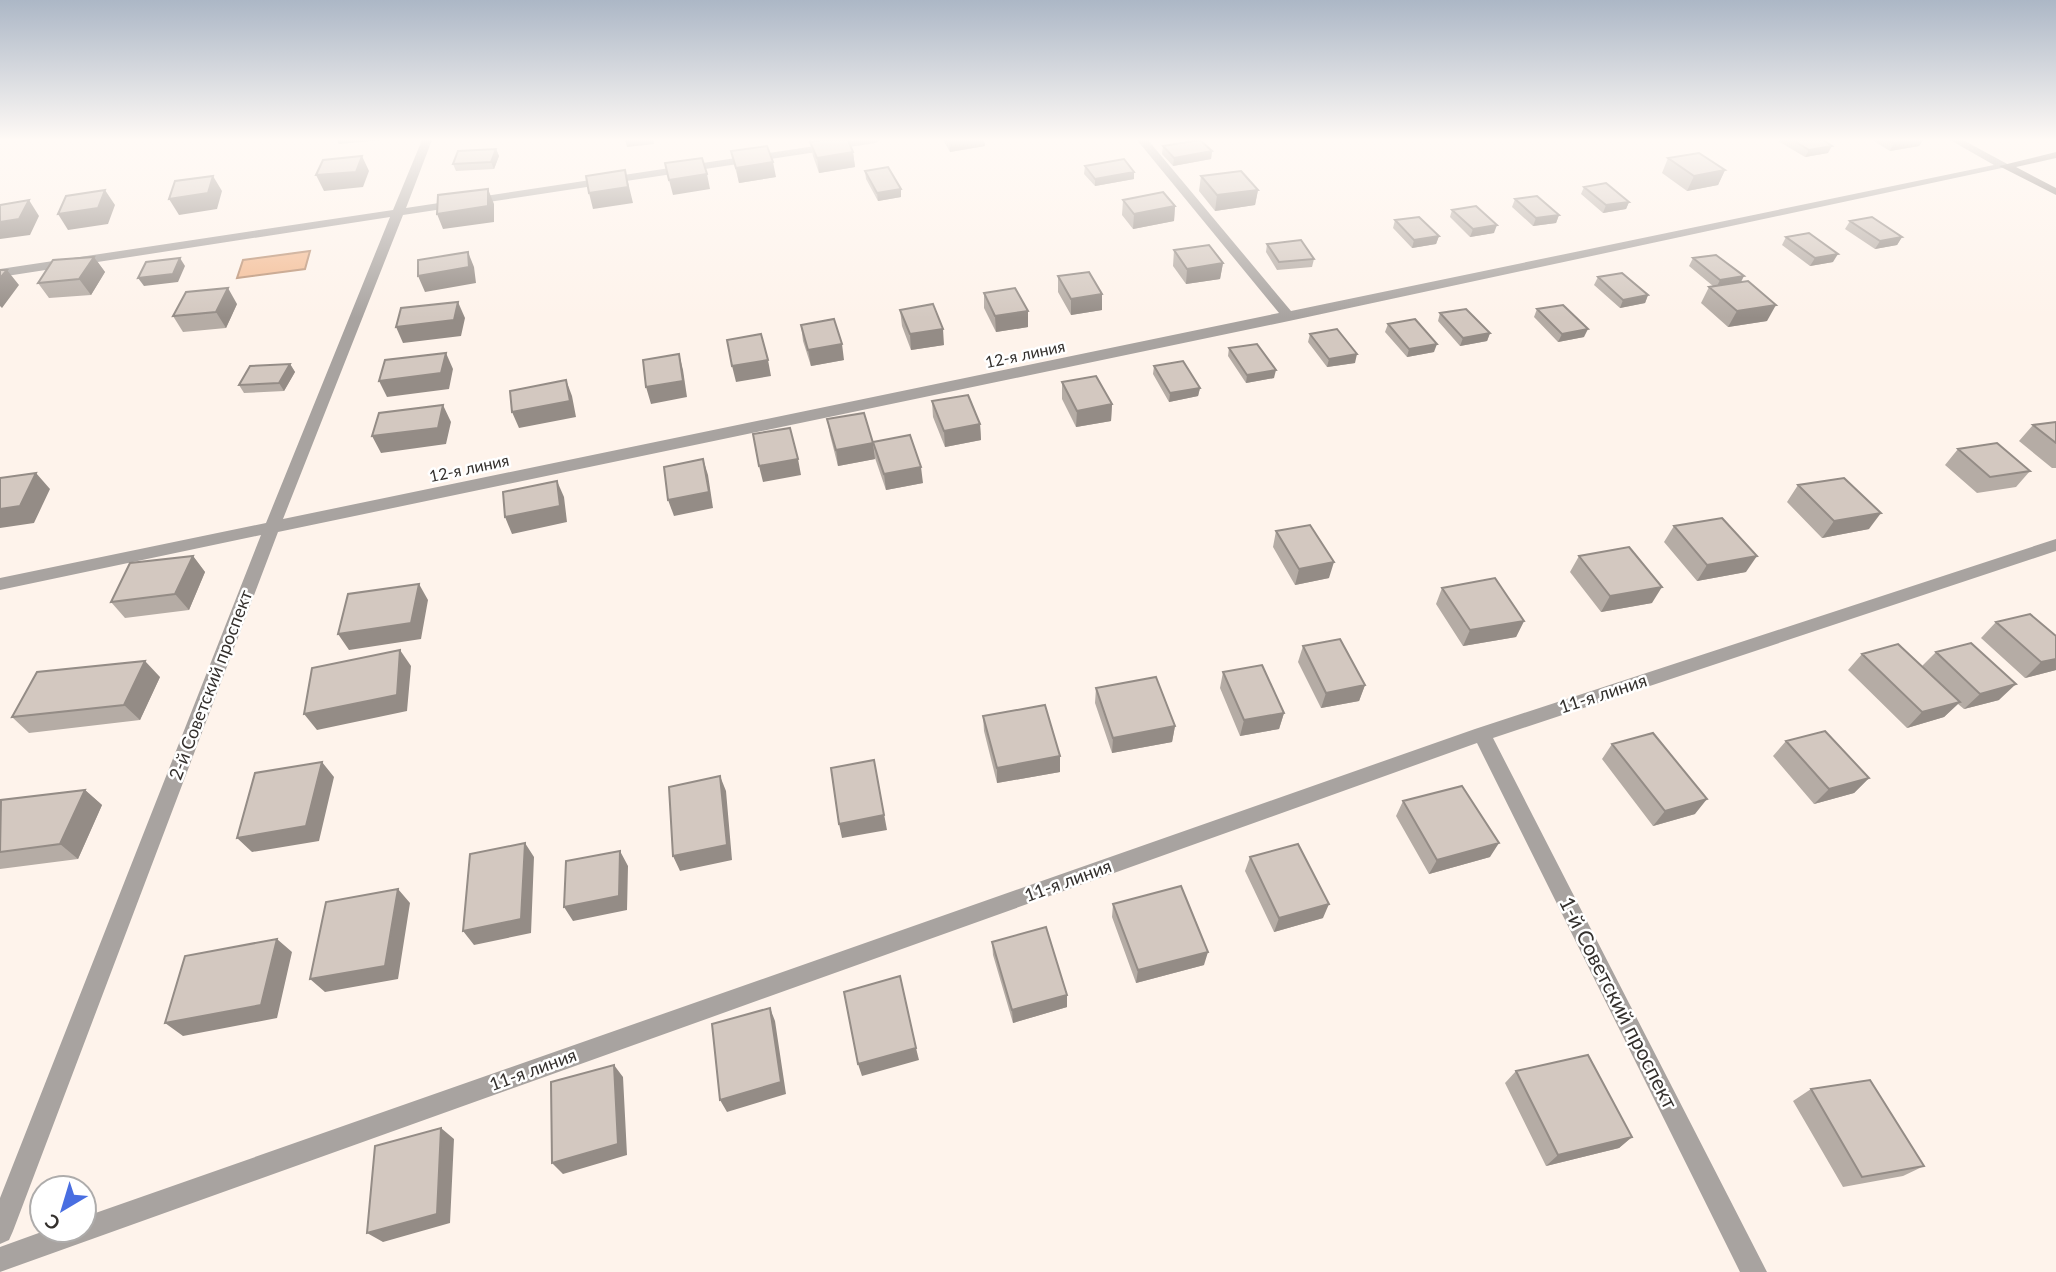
<svg xmlns="http://www.w3.org/2000/svg" width="2056" height="1272" font-family="Lato,sans-serif">
<style>
.water{fill:#f3bb93;stroke:#ba9174;stroke-width:2}
.lines{fill:none;stroke-linecap:round;stroke-linejoin:round}
.street{fill:#a8a3a0;fill-rule:evenodd}
.secondary{fill:#827b77;fill-rule:evenodd}
.wall{fill:#b5aca5}
.shaded-wall{fill:#948c86}
.building{fill:#d3c8c0;stroke:#948c86;stroke-width:2}
.labels{text-anchor:middle;stroke-width:5;stroke-linejoin:round;paint-order:stroke}
.far-street-label{font-size:16px;fill:#34302d;stroke:#fff}
.street-label{font-size:18px;fill:#34302d;stroke:#fff}
.near-street-label{font-size:21px;fill:#34302d;stroke:#fff}
</style>
<rect width="100%" height="100%" fill="#fef3eb"/>
<path class="water" d="M310,251L305,269L237,278L243,260Z"/>
<g class="lines">
<path class="street" d="M422,140H432L406,208L855,140H881L876,143L403,215L283,519L1279,313L1137,140H1148L1291,311L1994,165L1950,140H1963L2011,166L1289,321L278,532L13,1231L9,1240L0,1244V1198L261,535L0,590V578L266,523L390,217L0,277V269L393,210Z
M2056,539V551L1493,738L1767,1272H1740L1477,743L0,1272V1247L47,1230H84V1217L1475,729Z"/>
<path class="secondary" d="M2056,152V158L2016,167L2056,188V195L1999,166Z"/>
</g>
<path class="wall" d="M943,140H984L985,146L950,152Z
M1779,140H1823L1828,153L1805,157L1778,141Z
M1872,140H1923L1919,146L1890,151Z
M810,142L853,152L855,167L819,173L813,156Z
M1163,146L1212,151L1211,159L1173,166L1162,154Z
M496,149L499,156L494,169L456,171L453,164Z
M731,151L776,177L739,183Z
M1668,158L1725,170L1718,185L1687,191L1662,173Z
M1085,166L1134,172V179L1095,186L1084,174Z
M865,171L901,197L878,201L866,179Z
M1201,176L1258,190L1255,205L1215,211L1199,191Z
M1584,187L1629,202L1626,209L1603,213L1581,194Z
M1515,199L1559,215L1556,223L1533,226L1512,207Z
M1123,200L1175,206L1174,221L1133,229L1122,215Z
M1452,210L1494,233L1470,237L1450,217Z
M1395,220L1439,236L1436,244L1412,248L1393,228Z
M1850,221L1902,237L1897,245L1875,249L1845,229Z
M1786,237L1833,262L1810,266L1782,245Z
M1267,244L1314,259L1312,267L1277,270L1266,252Z
M1174,250L1223,263L1220,279L1186,284L1173,266Z
M94,257L105,272L91,295L49,298L38,283Z
M1693,258L1741,282L1767,321L1728,327L1701,303L1709,287L1713,286L1689,266Z
M1058,276L1102,294V310L1071,315L1058,292Z
M1598,277L1648,295L1645,303L1620,308L1594,285Z
M984,293L1028,327L996,332L984,308Z
M237,304L226,328L183,332L173,316Z
M1537,309L1584,337L1558,342L1534,317Z
M900,310L944,345L911,350L902,326Z
M1440,313L1490,333L1487,341L1460,346L1438,321Z
M1388,324L1434,352L1407,357L1385,332Z
M801,325L844,360L811,366L803,341Z
M1310,334L1355,363L1327,367L1308,342Z
M1229,348L1274,378L1246,383L1228,356Z
M290,364L295,372L284,391L244,393L239,385Z
M1154,366L1200,388L1198,396L1169,402L1153,374Z
M1062,382L1112,404L1111,421L1076,427L1062,399Z
M932,401L980,424L981,440L945,447L933,417Z
M827,419L873,443L875,459L838,466L830,435Z
M2056,422V468H2052L2019,441L2033,425Z
M873,442L923,483L886,490L875,458Z
M1958,449L2030,471L2016,487L1977,493L1945,465Z
M1798,485L1869,529L1822,538L1787,502Z
M1674,526L1746,572L1697,581L1664,542Z
M1276,531L1329,578L1295,585L1273,547Z
M193,556L205,572L189,610L125,618L111,602Z
M1579,556L1652,603L1601,612L1570,572Z
M1442,588L1524,621L1516,637L1463,646L1436,604Z
M1996,622L2056,636V670L2025,678L1981,638Z
M1303,646L1365,685L1359,701L1321,708L1298,662Z
M1936,652L1999,700L1964,709L1958,704L1944,717L1907,728L1848,670L1862,654L1922,666Z
M1223,672L1284,713L1279,729L1240,736L1220,688Z
M160,677L140,720L29,733L12,717Z
M1096,688L1175,726L1172,742L1112,753L1095,703Z
M983,716L1060,772L997,783L984,731Z
M1786,741L1869,778L1854,793L1814,804L1773,756Z
M1612,744L1695,814L1653,826L1602,759Z
M85,790L102,805L78,859L0,869V802Z
M1403,801L1490,857L1429,874L1396,816Z
M1250,857L1323,918L1274,932L1245,871Z
M1113,904L1204,965L1136,983L1112,917Z
M992,942L1067,995V1007L1013,1023L993,955Z
M1516,1071L1632,1137L1619,1148L1546,1166L1505,1083Z
M1811,1089L1924,1166L1903,1176L1843,1187L1793,1101Z"/>
<path class="shaded-wall" d="M337,140H383L339,144Z
M625,140H653L654,144L627,147Z
M949,140H984L985,146L950,152Z
M1916,140H1923L1919,146L1890,151L1894,143Z
M1832,146L1828,153L1805,157L1809,150Z
M496,149L499,156L494,169L491,162Z
M1212,151L1211,159L1173,166L1174,158Z
M853,152L855,167L819,173L817,158Z
M362,156L369,171L363,187L324,191L316,175Z
M773,162L776,177L739,183L736,168Z
M625,170L633,203L593,209L589,193Z
M1725,170L1718,185L1687,191L1694,176Z
M1134,172V179L1095,186V179Z
M707,174L710,189L673,195L669,180Z
M213,176L222,191L217,209L179,215L169,199Z
M488,189L494,204V222L443,229L437,214Z
M901,189V197L878,201L877,193Z
M105,190L115,205L108,224L68,230L58,214Z
M1258,190L1255,205L1215,211L1217,195Z
M29,200L39,216L30,235L0,239V222Z
M1629,202L1626,209L1603,213L1606,205Z
M1175,206L1174,221L1133,229L1134,214Z
M1559,215L1556,223L1533,226L1536,218Z
M1497,225L1494,233L1470,237L1473,229Z
M1439,236L1436,244L1412,248L1414,240Z
M1902,237L1897,245L1875,249L1880,241Z
M468,252L474,267L476,283L425,292L418,276Z
M1838,254L1833,262L1810,266L1815,258Z
M94,257L105,272L91,295L79,279Z
M180,258L185,266L178,282L144,286L138,278Z
M1223,263L1220,279L1186,284L1187,269Z
M7,270L19,285L2,308L0,306V278Z
M1744,276L1740,284L1716,288L1720,280Z
M228,288L237,304L226,328L216,312Z
M1102,294V310L1071,315V299Z
M1648,295L1645,303L1620,308L1623,300Z
M458,302L465,318L461,336L403,343L396,327Z
M1776,305L1767,321L1728,327L1737,311Z
M1028,311V327L996,332L995,316Z
M943,329L944,345L911,350L910,334Z
M1588,329L1584,337L1558,342L1562,334Z
M1490,333L1487,341L1460,346L1463,338Z
M842,344L844,360L811,366L808,350Z
M1437,344L1434,352L1407,357L1409,349Z
M446,353L453,369L449,389L387,397L379,381Z
M679,354L683,370L687,397L651,404L646,387Z
M1357,354L1355,363L1327,367L1329,359Z
M768,360L771,376L736,382L732,366Z
M290,364L295,372L284,391L279,383Z
M1276,370L1274,378L1246,383L1247,375Z
M566,380L572,396L576,417L519,428L512,412Z
M1200,388L1198,396L1169,402L1170,393Z
M1112,404L1111,421L1076,427L1077,411Z
M443,405L451,422L446,444L381,453L372,436Z
M980,424L981,440L945,447L944,431Z
M873,443L875,459L838,466L836,450Z
M703,459L708,475L713,508L674,516L668,500Z
M798,459L801,475L763,482L759,466Z
M921,467L923,483L886,490L884,474Z
M36,473L50,489L34,523L0,528V509Z
M557,481L564,497L567,522L512,534L505,517Z
M1881,513L1869,529L1822,538L1834,521Z
M193,556L205,572L189,610L175,594Z
M1757,556L1746,572L1697,581L1707,565Z
M1334,562L1329,578L1295,585L1299,569Z
M419,584L428,600L421,639L349,650L338,634Z
M1662,587L1652,603L1601,612L1610,596Z
M1524,621L1516,637L1463,646L1470,630Z
M400,650L411,666L407,711L317,730L304,714Z
M2056,659V670L2025,678L2041,662Z
M145,661L160,677L140,720L124,705Z
M2016,684L1999,700L1964,709L1980,694Z
M1365,685L1359,701L1321,708L1326,693Z
M1960,702L1944,717L1907,728L1922,712Z
M1284,713L1279,729L1240,736L1244,720Z
M1175,726L1172,742L1112,753L1113,738Z
M1060,756V772L997,783V768Z
M874,760L887,830L842,838L839,824Z
M322,762L334,777L319,841L252,852L237,838Z
M720,776L726,791L732,860L680,871L673,856Z
M1869,778L1854,793L1814,804L1829,789Z
M85,790L102,805L78,859L60,844Z
M1707,799L1695,814L1653,826L1665,811Z
M525,843L534,857L531,933L474,945L463,931Z
M1499,843L1490,857L1429,874L1437,860Z
M620,851L628,866L627,910L573,921L564,907Z
M398,889L410,903L398,979L325,992L310,979Z
M1329,904L1323,918L1274,932L1279,918Z
M277,939L292,952L277,1018L183,1036L165,1023Z
M1208,952L1204,965L1136,983L1138,970Z
M1067,995V1007L1013,1023L1012,1010Z
M770,1008L775,1021L786,1094L727,1112L720,1100Z
M916,1048L919,1060L862,1076L858,1064Z
M614,1065L623,1077L627,1155L563,1174L552,1163Z
M441,1128L454,1139L450,1223L383,1242L367,1233Z
M1632,1137L1619,1148L1546,1166L1558,1155Z"/>
<path class="building" d="M821,140H848L853,152L817,158L810,142Z
M1200,140L1212,151L1174,158L1163,146Z
M1793,140H1823L1832,146L1809,150Z
M1888,140H1916L1894,143Z
M767,146L773,162L736,168L731,151Z
M496,149L491,162L453,164L458,151Z
M1699,153L1725,170L1694,176L1668,158Z
M362,156L356,172L316,175L323,160Z
M702,158L707,174L669,180L665,163Z
M1124,159L1134,172L1095,179L1085,166Z
M888,167L901,189L877,193L865,171Z
M625,170L628,187L589,193L586,176Z
M1241,171L1258,190L1217,195L1201,176Z
M213,176L208,193L169,199L175,181Z
M1606,183L1629,202L1606,205L1584,187Z
M488,189V206L437,214L438,195Z
M105,190L98,208L58,214L66,196Z
M1163,192L1175,206L1134,214L1123,200Z
M1537,196L1559,215L1536,218L1515,199Z
M29,200L19,219L0,222V205Z
M1476,206L1497,225L1473,229L1452,210Z
M1419,217L1439,236L1414,240L1395,220Z
M1872,217L1902,237L1880,241L1850,221Z
M1809,233L1838,254L1815,258L1786,237Z
M1301,240L1314,259L1279,262L1267,244Z
M1209,245L1223,263L1187,269L1174,250Z
M468,252L469,267L418,276V260Z
M1716,255L1744,276L1720,280L1693,258Z
M94,257L79,279L38,283L53,260Z
M180,258L173,274L138,278L146,262Z
M0,270H7L0,278Z
M1089,272L1102,294L1071,299L1058,276Z
M1622,273L1648,295L1623,300L1598,277Z
M1748,281L1776,305L1737,311L1709,287Z
M228,288L216,312L173,316L186,292Z
M1015,288L1028,311L995,316L984,293Z
M458,302L454,320L396,327L401,308Z
M933,304L943,329L910,334L900,310Z
M1563,305L1588,329L1562,334L1537,309Z
M1466,309L1490,333L1463,338L1440,313Z
M834,319L842,344L808,350L801,325Z
M1415,319L1437,344L1409,349L1388,324Z
M1337,329L1357,354L1329,359L1310,334Z
M761,334L768,360L732,366L727,340Z
M1257,344L1276,370L1247,375L1229,348Z
M446,353L441,373L379,381L385,360Z
M679,354L683,381L646,387L643,360Z
M1183,361L1200,388L1170,393L1154,366Z
M290,364L279,383L239,385L250,366Z
M1096,376L1112,404L1077,411L1062,382Z
M566,380L570,401L512,412L510,391Z
M968,395L980,424L944,431L932,401Z
M443,405L438,428L372,436L379,413Z
M864,413L873,443L836,450L827,419Z
M2056,422V443L2033,425Z
M790,428L798,459L759,466L753,434Z
M910,435L921,467L884,474L873,442Z
M1997,443L2030,471L1990,477L1958,449Z
M703,459L709,492L668,500L664,467Z
M36,473L20,506L0,509V478Z
M1844,478L1881,513L1834,521L1798,485Z
M557,481L560,506L505,517L503,492Z
M1722,518L1757,556L1707,565L1674,526Z
M1310,525L1334,562L1299,569L1276,531Z
M1629,547L1662,587L1610,596L1579,556Z
M193,556L175,594L111,602L130,563Z
M1495,578L1524,621L1470,630L1442,588Z
M419,584L411,623L338,634L348,594Z
M2030,614L2056,636V659L2041,662L1996,622Z
M1340,639L1365,685L1326,693L1303,646Z
M1971,643L2016,684L1980,694L1936,652Z
M1898,644L1960,702L1922,712L1862,654Z
M400,650L397,695L304,714L312,668Z
M145,661L124,705L12,717L37,672Z
M1262,665L1284,713L1244,720L1223,672Z
M1156,677L1175,726L1113,738L1096,688Z
M1045,705L1060,756L997,768L983,716Z
M1825,731L1869,778L1829,789L1786,741Z
M1653,733L1707,799L1665,811L1612,744Z
M874,760L884,815L839,824L831,768Z
M322,762L306,826L237,838L255,773Z
M720,776L727,845L673,856L669,787Z
M1462,786L1499,843L1437,860L1403,801Z
M85,790L60,844L0,852L1,800Z
M525,843L521,919L463,931L470,854Z
M1298,844L1329,904L1279,918L1250,857Z
M620,851L619,896L564,907L566,861Z
M1181,886L1208,952L1138,970L1113,904Z
M398,889L385,966L310,979L326,902Z
M1046,927L1067,995L1012,1010L992,942Z
M277,939L261,1005L165,1023L185,956Z
M900,976L916,1048L858,1064L844,992Z
M770,1008L781,1082L720,1100L712,1024Z
M1588,1055L1632,1137L1558,1155L1516,1071Z
M614,1065L618,1144L552,1163L551,1082Z
M1870,1080L1924,1166L1862,1177L1811,1089Z
M441,1128L437,1214L367,1233L375,1146Z"/>
<linearGradient id="sky" x2="0" y2="1"><stop stop-color="#acb7c6"/><stop offset="0.44" stop-color="#fffaf6"/><stop offset="1" stop-color="#fffaf6" stop-opacity="0"/></linearGradient>
<rect width="2056" height="318" fill="url(#sky)"/>
<g class="labels">
<g class="far-street-label">
<text transform="translate(1025 354) rotate(-12)" y="6">12-я линия</text>
<text transform="translate(469 468) rotate(-12)" y="6">12-я линия</text>
</g>
<g class="street-label">
<text transform="translate(211 685) rotate(-69)" y="6">2-й Советский проспект</text>
<text transform="translate(1603 694) rotate(-18)" y="6">11-я линия</text>
<text transform="translate(1068 881) rotate(-20)" y="6">11-я линия</text>
<text transform="translate(533 1070) rotate(-20)" y="6">11-я линия</text>
</g>
<g class="near-street-label">
<text transform="translate(1618 1003) rotate(63)" y="7">1-й Советский проспект</text>
</g>
</g>
<g transform="translate(63 1209) rotate(218)"><circle r="33" fill="#ffffff" stroke="#aeacab" stroke-width="2"/>
<path d="M0-5L12 26L0 18L-12 26Z" fill="#496ee1"/>
<text y="-10" font-size="19" font-weight="bold" text-anchor="middle" fill="#34302d">С</text>
</g>
</svg>
